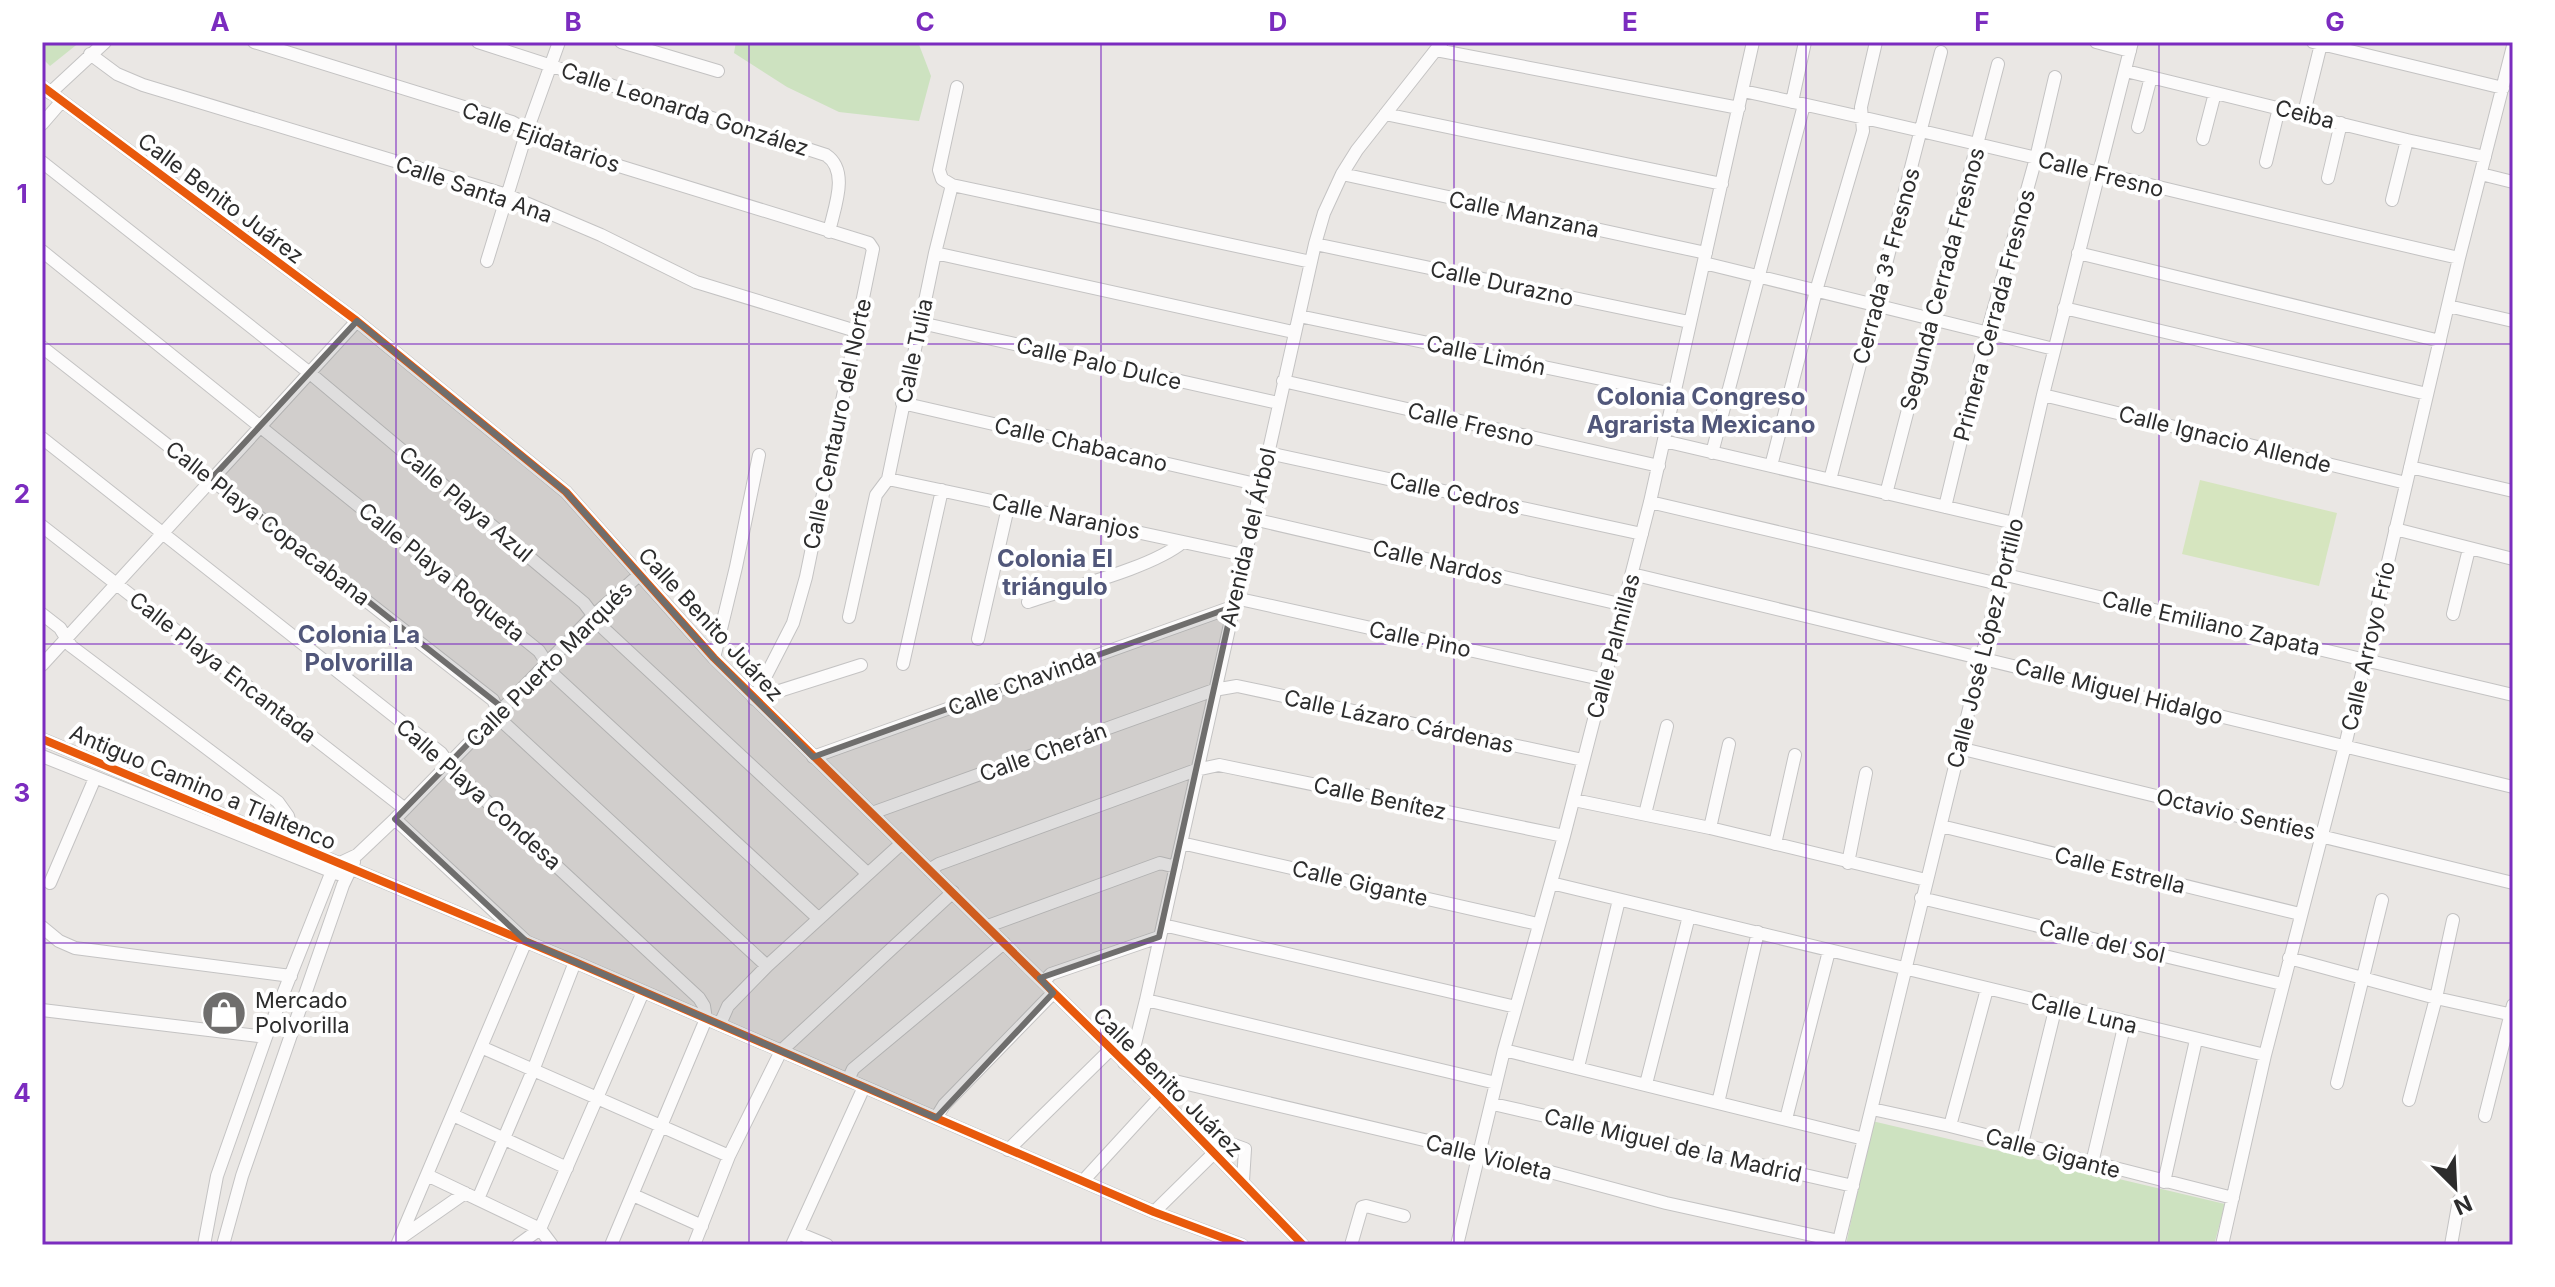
<svg xmlns="http://www.w3.org/2000/svg" width="2555" height="1287" font-family="Inter,sans-serif">
<style>
.green{fill:#cde2c0}
.pitch{fill:#d6e5bf}
.lines{fill:none;stroke-linecap:round;stroke-linejoin:round}
.minor-casing{stroke:#c4c3c3;stroke-width:14}
.minor{stroke:#fcfbfb;stroke-width:12}
.cycleway-casing{stroke:#fff;stroke-width:13}
.cycleway{stroke:#e8590c;stroke-width:8}
.marked{fill:#6f6e6d;fill-opacity:0.2;stroke:#6f6e6d;stroke-width:6;stroke-linejoin:round}
.grid{fill:none;stroke:#7b2cbf;stroke-width:2;stroke-opacity:0.55}
.labels{text-anchor:middle;stroke-width:8;stroke-linejoin:round;paint-order:stroke}
.street-label{font-size:22px;fill:#2d2d2d;stroke:#fff}
.poi-label{font-size:22px;fill:#2d2d2d;stroke:#fff;text-anchor:start}
.neighbourhood-label{font-size:24px;font-weight:bold;fill:#51577a;stroke:#fff}
.neatline{fill:none;stroke:#7b2cbf;stroke-width:3}
.grid-label{font-size:26px;text-anchor:middle;font-weight:bold;fill:#7b2cbf}
</style>
<rect width="100%" height="100%" fill="#eae7e4"/>
<path class="green" d="M42,42H80L50,66L42,58Z
M736,42H918L931,76L919,121L839,112L787,87L734,53Z
M1872,1121L2225,1204L2214,1245H1846Z"/>
<path class="pitch" d="M2200,480L2337,513L2319,586L2182,554Z"/>
<g class="lines">
<g class="minor-casing">
<path id="minor" d="M254,42L512,122L536,135L619,166L869,243L873,249L806,577L793,623L754,699
M478,42L826,155C850,171 834,208 829,232
M621,42L718,71
M2096,42L2130,51
M2313,42L2503,88
M1436,50L1739,108
M90,54L117,74L143,85L507,195L601,235L696,282L856,331
M2126,71L2407,140L2485,157
M42,86L357,321L566,492L714,658L1160,1097L1303,1245
M1743,91C1983,142 2220,204 2459,258
M50,93L105,42
M1792,102L1805,42
M2304,113L2321,44
M1385,114L1722,184
M42,124L61,102
M2138,127L2151,77
M2203,139L2215,93
M42,162L311,374L584,603L602,627L867,873
M2266,162L2279,108
M1342,174L1706,253
M2481,174L2513,182
M2328,178L2341,123
M952,185L1311,262
M2392,200L2407,140
M1315,244L1689,322
M42,251L539,651L555,676L818,918
M935,253L1293,332
M2078,253L2440,341
M487,261L527,131L559,42
M1704,263L2054,349
M2448,306L2513,321
M2064,308L2427,394
M1299,316L1673,394
M921,323L1278,403
M42,347L493,700L504,723L767,966
M1283,381L1659,466
M2043,395L2406,483
M902,403L1260,485
M42,438L441,753L456,773L699,998L704,1006L706,1019L611,1245
M1664,441L2014,523
M1268,453L1642,534
M1712,453L1804,105
M1771,466L1816,291L1863,131L1861,107L1876,42
M2410,467L2513,491
M888,479L1244,555
M1830,480L1941,52
M1886,494L1998,64
M1650,502L1999,584
M1945,507L1987,333L2036,158L2055,77
M1253,519L1624,605
M42,526L405,809
M2395,529L2513,559
M1632,574L2513,787
M2002,574L2513,695
M1235,598L1605,680
M1028,602C1069,588 1152,568 1183,542
M42,614L60,628L71,646L278,802L288,816L295,844
M2453,614L2469,549
M849,617L876,495L888,479L935,253L952,185L942,179L939,170L957,87
M978,639L1009,503
M714,658L736,567L759,455
M903,664L942,490
M42,665L357,321
M754,699L861,665
M42,739L575,962L1154,1212L1242,1245
M1959,748L2513,883
M42,756L338,874
M813,757L1232,607
M1574,800L1710,828L1926,880
M872,813L1214,690L1237,686L1583,760
M1645,814L1667,726
M395,819L526,941L397,1245
M1941,826L2300,914
M1710,828L1729,744
M1181,843L1538,924
M1775,844L1795,755
M1848,863L1866,773
M929,870L939,864L1196,770L1219,765L1564,836
M50,883L95,778
M1551,883L2265,1055
M1921,898L2282,984
M1163,925L1516,1007
M988,926L1160,863L1176,867
M42,927L59,941L75,948L291,976
M2289,958L2436,998L2513,1015
M1043,982L1051,974L1159,937
M1146,1000L1496,1083
M42,1010L266,1037
M720,1024L728,1006L767,966L902,843
M481,1047L729,1156
M1504,1050L1864,1139
M1124,1063L1134,1048L1146,1000L1315,244L1324,213L1342,174L1357,150L1442,42
M1578,1067L1619,900
M1139,1077L1162,1078L1479,1153L1666,1203L1839,1241
M848,1080L853,1069L1004,943
M2337,1083L2382,900
M1646,1084L1689,916
M2409,1100L2436,998L2453,920
M1718,1103L1758,932
M1493,1104L1853,1186
M1872,1109L1950,1126L2233,1198
M453,1115L567,1168
M2485,1116L2513,1005
M936,1118L944,1105L1053,993
M1786,1119L1829,951
M1950,1126L1987,989
M1193,1130L1245,1149L1243,1181
M2022,1144L2056,1006
M1008,1150L1110,1050
M2092,1163L2125,1023
M427,1175L540,1229L552,1245
M1083,1181L1160,1097
M2164,1182L2196,1040
M633,1195L702,1226
M478,1199L534,1068L575,962
M1154,1212L1214,1153
M798,1233L827,1245
M402,1237L465,1193
M204,1245L217,1176L266,1037L332,871L338,864L357,855L395,819L593,616L639,575
M223,1245L242,1176L343,885L354,862
M518,1245L540,1229L643,992
M694,1245L729,1156L781,1051L953,892
M792,1245L864,1087
M1351,1245L1362,1207L1366,1206L1404,1216
M1457,1245L1504,1050L1564,836L1650,502L1753,42
M1838,1245L2002,574L2043,395L2132,42
M2222,1245L2265,1055L2345,746L2459,258L2513,46
M2451,1245L2459,1200"/>
</g>
<use href="#minor" class="minor"/>
<g class="cycleway-casing">
<path id="cycleway" d="M42,86L357,321L566,492L714,658L1160,1097L1303,1245
M42,739L575,962L1154,1212L1242,1245"/>
</g>
<use href="#cycleway" class="cycleway"/>
</g>
<path class="marked" d="M357,321L566,492L714,658L813,757L1232,607L1159,937L1040,978L1053,993L936,1118L526,941L395,819L503,708L212,478Z"/>
<path class="grid" d="M396,42V1245M749,42V1245M1101,42V1245M1454,42V1245M1806,42V1245M2159,42V1245M42,344H2513M42,644H2513M42,943H2513"/>
<defs>
<g id="shop-disc" transform="scale(2.3)"><circle r="9.5" fill="#6f6e6d" stroke="#fff"/><path d="M-5-2.5h2.3a2.7 3.5 0 0 1 5.4 0H5L5.5 6h-11ZM-1.5-2.5h3a1.5 2.3 0 0 0-3 0Z" fill="#fff"/></g>
</defs>
<g fill-rule="evenodd">
<use href="#shop-disc" x="224" y="1013"/>
</g>
<g class="labels">
<g class="street-label">
<text transform="translate(685 109) rotate(18)" y="8">Calle Leonarda González</text>
<text transform="translate(2305 114) rotate(14)" y="8">Ceiba</text>
<text transform="translate(541 137) rotate(20)" y="8">Calle Ejidatarios</text>
<text transform="translate(2101 174) rotate(14)" y="8">Calle Fresno</text>
<text transform="translate(474 189) rotate(19)" y="8">Calle Santa Ana</text>
<text transform="translate(221 198) rotate(37)" y="8">Calle Benito Juárez</text>
<text transform="translate(1524 214) rotate(12)" y="8">Calle Manzana</text>
<text transform="translate(1886 266) rotate(-75)" y="8">Cerrada 3ª Fresnos</text>
<text transform="translate(1942 279) rotate(-75)" y="8">Segunda Cerrada Fresnos</text>
<text transform="translate(1502 283) rotate(12)" y="8">Calle Durazno</text>
<text transform="translate(1994 315) rotate(-75)" y="8">Primera Cerrada Fresnos</text>
<text transform="translate(914 351) rotate(-78)" y="8">Calle Tulia</text>
<text transform="translate(1486 355) rotate(12)" y="8">Calle Limón</text>
<text transform="translate(1099 363) rotate(13)" y="8">Calle Palo Dulce</text>
<text transform="translate(837 424) rotate(-78)" y="8">Calle Centauro del Norte</text>
<text transform="translate(1471 424) rotate(13)" y="8">Calle Fresno</text>
<text transform="translate(2225 439) rotate(14)" y="8">Calle Ignacio Allende</text>
<text transform="translate(1081 444) rotate(13)" y="8">Calle Chabacano</text>
<text transform="translate(1455 493) rotate(12)" y="8">Calle Cedros</text>
<text transform="translate(466 504) rotate(40)" y="8">Calle Playa Azul</text>
<text transform="translate(1066 516) rotate(12)" y="8">Calle Naranjos</text>
<text transform="translate(268 523) rotate(38)" y="8">Calle Playa Copacabana</text>
<text transform="translate(1248 537) rotate(-77)" y="8">Avenida del Árbol</text>
<text transform="translate(1438 562) rotate(13)" y="8">Calle Nardos</text>
<text transform="translate(442 572) rotate(39)" y="8">Calle Playa Roqueta</text>
<text transform="translate(2211 623) rotate(13)" y="8">Calle Emiliano Zapata</text>
<text transform="translate(711 624) rotate(47)" y="8">Calle Benito Juárez</text>
<text transform="translate(1420 639) rotate(12)" y="8">Calle Pino</text>
<text transform="translate(1985 643) rotate(-76)" y="8">Calle José López Portillo</text>
<text transform="translate(1613 646) rotate(-75)" y="8">Calle Palmillas</text>
<text transform="translate(2368 646) rotate(-77)" y="8">Calle Arroyo Frío</text>
<text transform="translate(549 664) rotate(-45)" y="8">Calle Puerto Marqués</text>
<text transform="translate(223 667) rotate(38)" y="8">Calle Playa Encantada</text>
<text transform="translate(1022 682) rotate(-20)" y="8">Calle Chavinda</text>
<text transform="translate(2119 691) rotate(14)" y="8">Calle Miguel Hidalgo</text>
<text transform="translate(1399 721) rotate(12)" y="8">Calle Lázaro Cárdenas</text>
<text transform="translate(1043 752) rotate(-20)" y="8">Calle Cherán</text>
<text transform="translate(203 787) rotate(23)" y="8">Antiguo Camino a Tlaltenco</text>
<text transform="translate(479 794) rotate(42)" y="8">Calle Playa Condesa</text>
<text transform="translate(1380 798) rotate(12)" y="8">Calle Benítez</text>
<text transform="translate(2236 814) rotate(13)" y="8">Octavio Senties</text>
<text transform="translate(2120 870) rotate(14)" y="8">Calle Estrella</text>
<text transform="translate(1360 883) rotate(13)" y="8">Calle Gigante</text>
<text transform="translate(2102 941) rotate(13)" y="8">Calle del Sol</text>
<text transform="translate(2084 1013) rotate(14)" y="8">Calle Luna</text>
<text transform="translate(1168 1082) rotate(45)" y="8">Calle Benito Juárez</text>
<text transform="translate(1673 1145) rotate(13)" y="8">Calle Miguel de la Madrid</text>
<text transform="translate(2053 1153) rotate(15)" y="8">Calle Gigante</text>
<text transform="translate(1489 1157) rotate(14)" y="8">Calle Violeta</text>
</g>
<g class="poi-label">
<text x="255" y="1008">Mercado<tspan x="255" dy="25">Polvorilla</tspan></text>
</g>
<g class="neighbourhood-label">
<text x="1701" y="405">Colonia Congreso<tspan x="1701" dy="28">Agrarista Mexicano</tspan></text>
<text x="1055" y="567">Colonia El<tspan x="1055" dy="28">triángulo</tspan></text>
<text x="359" y="643">Colonia La<tspan x="359" dy="28">Polvorilla</tspan></text>
</g>
</g>
<rect width="2555" height="1287" fill="none" stroke="#ffffff" stroke-width="88"/>
<g transform="translate(2455 1187) rotate(156)" stroke="#ffffff" stroke-width="6" paint-order="stroke">
<path d="M0-6L14 30L0 20L-14 30Z" fill="#2d2d2d"/>
<text y="-12" font-size="22" font-weight="bold" text-anchor="middle" fill="#2d2d2d">N</text>
</g>
<rect x="44" y="44" width="2467" height="1199" class="neatline"/>
<g class="grid-label">
<text x="220" y="31">A</text>
<text x="573" y="31">B</text>
<text x="925" y="31">C</text>
<text x="1278" y="31">D</text>
<text x="1630" y="31">E</text>
<text x="1982" y="31">F</text>
<text x="2335" y="31">G</text>
<text x="22" y="203">1</text>
<text x="22" y="503">2</text>
<text x="22" y="802">3</text>
<text x="22" y="1102">4</text>
</g>
</svg>
